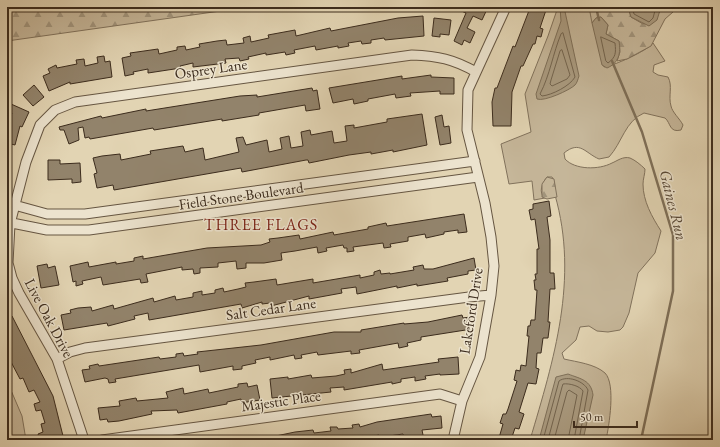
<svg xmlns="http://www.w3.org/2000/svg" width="720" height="447" font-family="'EB Garamond',serif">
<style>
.grass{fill:#c6b79a;stroke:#81725c}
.forest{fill:url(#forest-firs);stroke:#81725c}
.water{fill:#aa9b80;stroke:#7e6f58}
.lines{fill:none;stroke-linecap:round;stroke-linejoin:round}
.shore{stroke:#73644e;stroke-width:1}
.stream{stroke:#7e6f58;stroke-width:2.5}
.building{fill:#92836b;stroke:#3c2c1d}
.street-casing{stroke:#665642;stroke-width:11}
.street{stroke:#ece3ce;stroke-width:9}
.labels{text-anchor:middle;stroke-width:3;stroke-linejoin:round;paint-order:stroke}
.street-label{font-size:15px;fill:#3c2c1d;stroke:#ece3ce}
.water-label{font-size:16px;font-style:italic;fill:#584836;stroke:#ece3ce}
.neighbourhood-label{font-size:16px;letter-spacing:1px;fill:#7a1f14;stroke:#ece3ce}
</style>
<defs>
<pattern id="forest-firs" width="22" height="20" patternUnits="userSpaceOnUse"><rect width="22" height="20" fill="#c6b79a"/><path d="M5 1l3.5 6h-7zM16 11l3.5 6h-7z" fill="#a2957d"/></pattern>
</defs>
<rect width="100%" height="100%" fill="#e2d4b3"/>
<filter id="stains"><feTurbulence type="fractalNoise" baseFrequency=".005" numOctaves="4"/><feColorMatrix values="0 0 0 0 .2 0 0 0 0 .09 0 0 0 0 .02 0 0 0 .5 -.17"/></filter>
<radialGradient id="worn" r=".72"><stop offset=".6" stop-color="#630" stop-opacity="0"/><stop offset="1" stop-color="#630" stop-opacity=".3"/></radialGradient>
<path class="grass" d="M558,7H589L604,67C613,66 647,51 653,43L665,61L654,65L653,72L658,75L668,77C673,86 668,96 671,106C672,112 680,119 683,125L681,130C669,133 671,123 665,118L644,113C625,121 622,143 609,157L599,159C585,153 580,140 564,153L565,159C575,170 599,170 612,163C617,161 623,156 630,158C635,160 641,165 645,169C645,174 643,179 643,184C643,201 652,217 661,231L655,253L638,273L629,313L623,327L620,330L608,332L597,331L589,326L580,327L576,340L562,353L564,359C577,362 595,364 605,373C616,384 609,426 606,440H530C554,359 579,279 555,195C554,188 556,183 552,177H547C542,183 538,193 545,198L534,200L532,181L509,184L501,144L531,132L525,94L548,36Z
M7,381L22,416L26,440H7Z"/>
<path class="forest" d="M7,7H249L7,41Z
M589,7H628L631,17L643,24L660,12L661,7H675L673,12L665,19L651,46L627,59L617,61L620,52L619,41L606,34L608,25L601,17L596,18L592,23Z
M547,177L554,179L557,197L547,199L542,197V184Z"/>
<path class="water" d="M560,7H564L579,76C578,79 577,83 575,85C570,90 544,102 537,99L536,94L561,21Z
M628,7H661L657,20L649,26L631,17Z
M601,17L608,25L606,34L619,41C621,53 619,63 607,68L602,65L592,23L596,18Z
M568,374C581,379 591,380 593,395L583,440H539L556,377Z"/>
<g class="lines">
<path class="shore" d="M632,7L634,14L649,22L653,18L656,7
M563,33L575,77C570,86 552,95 542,96L540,94C550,75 553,53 561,34Z
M601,37L615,43C616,53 616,57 608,63L606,61Z
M562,50L570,75L567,79L552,86L550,84L551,80L560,51Z
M543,440L559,381C567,375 584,381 588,390L579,440
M548,440L562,387L563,384C569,383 580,386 583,391L574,440
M554,440L567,392L569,390L577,395L568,440"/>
<path class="stream" d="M596,7L599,20
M612,61L642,132L673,235V291L641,440"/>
</g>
<path class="building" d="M452,7H488L482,20L473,16L467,28L475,32L470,43L464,40L462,45L454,41L466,13Z
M535,7H547L540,28L543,29L541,37L537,36L535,44H533L523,66H521L512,92L511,126H493L492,102L495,88H497L513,46L515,47L530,8L534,9Z
M423,16L424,36L385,40L384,38L371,40V43L362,44L361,41L348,43L349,46L338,48V46L316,50L315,46L294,50L295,53L286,55L285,52L266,55V53L248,57L249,59L240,61L239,58L225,59L226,63L193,67V63L180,66L181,68L148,73V69L133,72L134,74L125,76L122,58L131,56L130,53L158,49L159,54L177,50V47L185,46L186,50L200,47L199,44L217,41L226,40L227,45L244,43L243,38L250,36L251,42L269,38L268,35L295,30L296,36L330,28L331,31L398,18Z
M434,18L451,20L449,35L440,34V37L432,36Z
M104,56L105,62L110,61L112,77L70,84V82L49,91L43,76L50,73L48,69L56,65L57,68L77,64L76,60L84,59L85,66L98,63L97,57Z
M431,75V77L454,78V94H440V91L410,93L411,96L396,98L395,94L368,99V101L354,104L353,99L333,103L329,88L402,76V79Z
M34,85L44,97L33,106L23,95Z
M312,88L313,91L317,90L320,109L306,111L305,105L259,113V115L222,121V119L154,130L153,128L90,139L89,137L85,138L83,127L78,128L79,140L69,144L64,130H60L59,127L101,116L102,118L146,109V111L240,96L257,95V97Z
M11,104L29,112L22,127L20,126L15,145L7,143V123L12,113L8,111Z
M422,114L427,145L393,152V150L371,154V152L349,155L309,163L308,160H306L242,172L241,168L114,190L113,185L97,188L94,174L97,173L93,158L102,156L120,154L121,160L151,154L150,151L183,146L185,152L203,148L205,160L239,152L236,138L243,137L246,145L267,140L269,152L282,149L280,138L289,136L291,148L303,146L301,132L310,130L311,135L332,131L334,143L347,141L345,126L354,125V128L387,122V119Z
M442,115L444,127L449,126L451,143L440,145L435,117Z
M48,160H60V164L80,163L81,182L72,183V179L48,180Z
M549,201L551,216L547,217L550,240V273H554L555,289H550L548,322H550L548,338H543L541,353H537L536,368L539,369L536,384L528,383L519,412L524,414L519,429L515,428L511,440H500L499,438L503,424L500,423L503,414H506L508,409L517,381L514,380L516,370L520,371L521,365L526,366L529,336H527L528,326H530L531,320H535L537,290H535L534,280H536L535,274H537V249H539L535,219L531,220L529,210L533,209V204Z
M464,214L467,232L458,233V230L444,232V234L426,238L425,234L408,237V241L390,244L391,247L384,248L383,243L353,247L354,251L347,252V248H344L343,245L326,248L327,251L318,253L317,247L295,251L281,253L282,260L264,263H246V268L237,269L236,261L218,263V267L200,268V273L194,274L193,269L182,270V267L146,274L148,282L141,283L140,279L103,285L101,277L82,281L83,284L76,286V281L73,282L70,266L88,262L89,267L116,262V264L134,261V258L143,256V259L207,248L261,245L270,242L269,239L278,238L299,235L300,239L333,232L334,235L368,229V227L386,223L387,226Z
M474,258L476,270L468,271V274L447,278L448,281L417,286V284L397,288V286L357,294L356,287L341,289L342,293L309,299V296L271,306L270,303L262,304V302L242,308L241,304L149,320L148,313L134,316L135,319L108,326L107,323L64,330L61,315L71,313L70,310L78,308L91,307L92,311L113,305L114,309L153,298L154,302L175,296L176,300L193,297V293L202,291V295L215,293V290L223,288L224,292L238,289L246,287L245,283L254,282L276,279L277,285L313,279V283L360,275V278L374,275V272L380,270L381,274L390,273V274L414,270L413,267L423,265L424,269H433Z
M47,264L48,268L55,266L59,285L41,288L37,266Z
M462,315L463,318L470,317L472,329L421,337V340L407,343L408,346L399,348L398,343L359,350L360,353L351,354V351L318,355L317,352L301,355L302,358L295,359L294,355L270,360V357L255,360L256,363L242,366V369L233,370V366L200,372L199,365L115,379L116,382L109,383L108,379L105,378L85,382L82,370L90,369L89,366L98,364L99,366L159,357L160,359L176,357V354L183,353L184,356L198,354L197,352L261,345L334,332H361V330L404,323V324L428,322Z
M12,316L53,396L63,436L40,440L38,434L43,432L41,424L45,423L41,410L36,411L34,404L40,402L34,390L29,392L23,378L20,379L10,360L7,361V318Z
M458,357L459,374L440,375V374L425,376L426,379L415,381V377L401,379V382L392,384V382L344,390V387L330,388L331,392L272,398L270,379L288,377V379L311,375L312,378L336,376L345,374L344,370L351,369V373L382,364L383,370L439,362L438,359Z
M247,383L248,387L257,385L260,400L241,403V399L227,402V404L178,413L177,410L151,411L152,414L119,421L108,422L107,419L100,420L98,408L120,406L119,401L136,398L137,401L168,398L166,392L183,388L184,394L208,389L209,393L238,387V384Z
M431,414L432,417L441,416L442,428L422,430L424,440H417V436L404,438L403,434L389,436V440H383L382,436L379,437V435L353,440H271V437L295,432L313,430L314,433L331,431L330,427H337L338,429L353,428L352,425L359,424L360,427L377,422Z"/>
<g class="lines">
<g class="street-casing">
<path id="street" d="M7,203L47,214H85L475,161
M7,222L47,230H89L478,177
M57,359L70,352L85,348L469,297L491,295
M84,440L57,359L19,293L12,278L8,263L10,224L26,162L40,125L55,110L75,102L412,55C438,56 453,59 476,72
M102,440L440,394L462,401
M453,440L462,401L480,357L491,295L494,266L491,237L485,203L467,130L468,90L506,7"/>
</g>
<use href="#street" class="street"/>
</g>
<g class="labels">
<g class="street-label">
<text transform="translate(211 69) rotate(-8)" y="5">Osprey Lane</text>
<text transform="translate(241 196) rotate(-8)" y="5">Field Stone Boulevard</text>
<text transform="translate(271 309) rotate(-8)" y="5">Salt Cedar Lane</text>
<text transform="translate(471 311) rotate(-81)" y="5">Lakeford Drive</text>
<text transform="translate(49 318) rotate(62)" y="5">Live Oak Drive</text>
<text transform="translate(281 401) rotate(-8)" y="5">Majestic Place</text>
</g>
<g class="water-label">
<text transform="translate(674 205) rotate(76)" y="6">Gaines Run</text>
</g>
<g class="neighbourhood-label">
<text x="261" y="230">THREE FLAGS</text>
</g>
</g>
<rect width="720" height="447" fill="none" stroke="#e2d4b3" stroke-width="24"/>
<rect x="8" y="8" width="704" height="431" fill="none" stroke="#3c2c1d" stroke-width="2"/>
<rect x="12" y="12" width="696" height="423" fill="none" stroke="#3c2c1d"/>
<path d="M574 421v6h63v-6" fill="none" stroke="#3c2c1d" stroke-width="2"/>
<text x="580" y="421" font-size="12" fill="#3c2c1d" stroke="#ece3ce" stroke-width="3" paint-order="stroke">50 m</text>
<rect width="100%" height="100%" filter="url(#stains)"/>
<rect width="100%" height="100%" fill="url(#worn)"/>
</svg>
